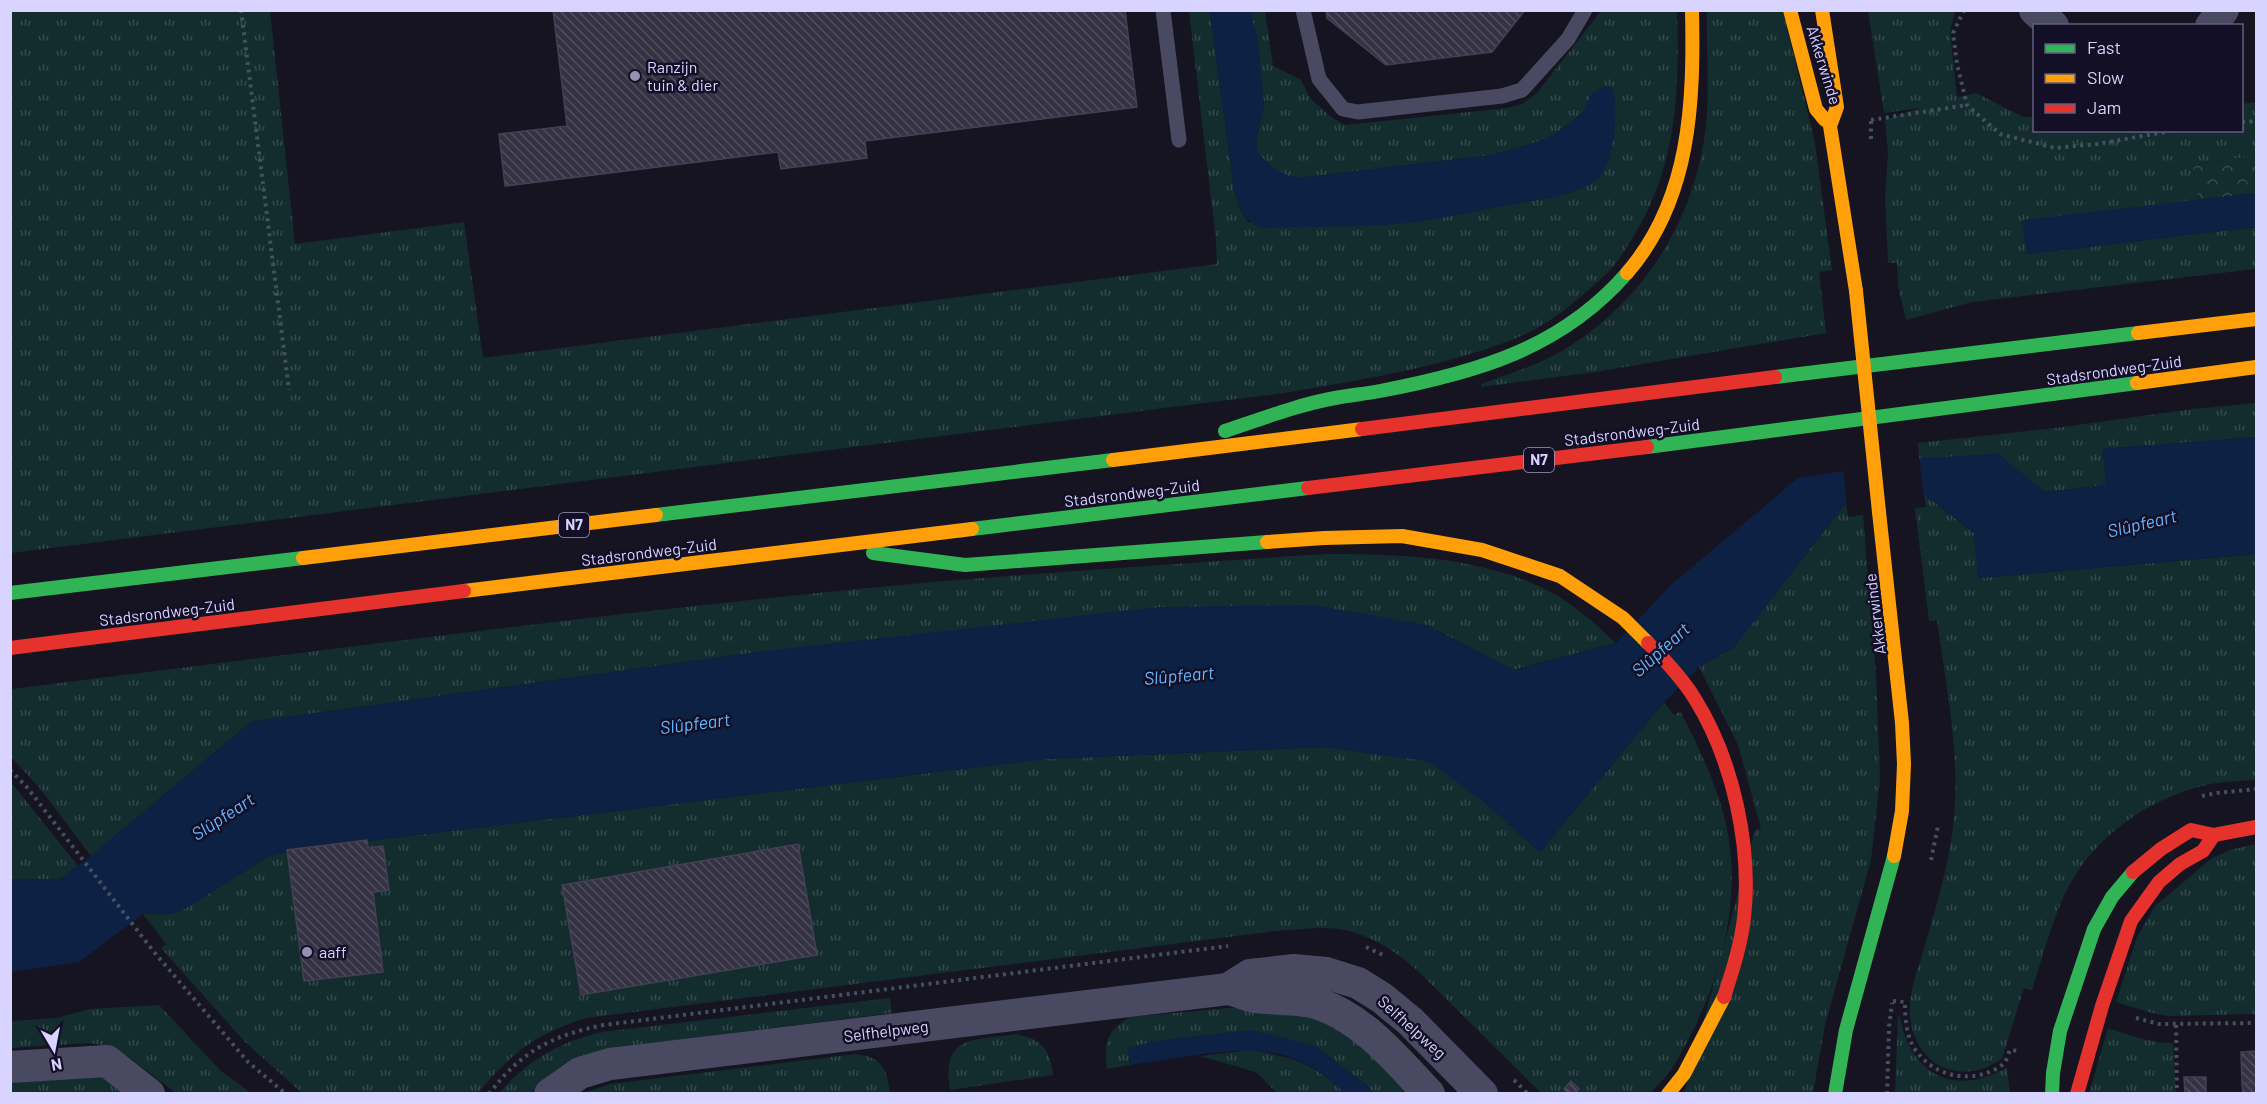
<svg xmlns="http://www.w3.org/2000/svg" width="2267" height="1104" font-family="Barlow,sans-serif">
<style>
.grass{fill:url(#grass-tufts)}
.forest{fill:url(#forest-crowns)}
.water{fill:#0d2144}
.pier{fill:#161421}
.building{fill:url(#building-back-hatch);stroke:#433f54;stroke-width:1.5}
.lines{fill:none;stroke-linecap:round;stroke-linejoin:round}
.path{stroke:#44505f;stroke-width:4;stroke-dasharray:3 4.5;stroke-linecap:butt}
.lane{stroke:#4a4962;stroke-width:15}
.street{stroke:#4a4962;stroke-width:32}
.fast{stroke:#30b455;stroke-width:14}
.slow{stroke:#ff9f0a;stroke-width:14}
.jam{stroke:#e5322d;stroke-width:14}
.slow-bridge{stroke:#ff9f0a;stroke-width:14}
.poi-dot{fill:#9591b1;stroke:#130f26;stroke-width:2}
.labels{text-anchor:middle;stroke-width:5;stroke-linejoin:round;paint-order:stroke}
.shield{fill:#130f26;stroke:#9e99be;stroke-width:1.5}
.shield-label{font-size:15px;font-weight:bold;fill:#d9d4ff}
.street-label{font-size:16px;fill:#d9d4ff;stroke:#130f26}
.poi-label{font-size:16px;fill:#d9d4ff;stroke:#130f26;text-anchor:start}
.water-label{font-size:18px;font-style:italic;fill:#62b6ff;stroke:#130f26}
</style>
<defs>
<pattern id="grass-tufts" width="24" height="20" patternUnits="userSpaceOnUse" patternTransform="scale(1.5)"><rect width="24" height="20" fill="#132c2d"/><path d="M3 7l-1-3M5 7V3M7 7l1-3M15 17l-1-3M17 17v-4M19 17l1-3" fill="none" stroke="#354a4c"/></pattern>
<pattern id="forest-crowns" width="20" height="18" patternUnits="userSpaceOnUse" patternTransform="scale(1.5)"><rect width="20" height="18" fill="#132c2d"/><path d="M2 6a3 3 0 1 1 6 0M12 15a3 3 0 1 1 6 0" fill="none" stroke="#354a4c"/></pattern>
<pattern id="building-back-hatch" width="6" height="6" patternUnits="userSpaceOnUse" patternTransform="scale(1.5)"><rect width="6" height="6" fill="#343243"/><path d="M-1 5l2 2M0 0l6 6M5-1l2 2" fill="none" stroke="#514f5f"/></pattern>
</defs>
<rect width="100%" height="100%" fill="#161421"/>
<path class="grass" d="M10,11H270L295,244L464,222L483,358L1217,264L1216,241L1189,11H1210L1234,189L1240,209L1248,222L1380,224L1416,222L1552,197L1592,93L1582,114L1556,133L1540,141L1492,155L1299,178L1288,176L1269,165L1257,152L1256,144L1264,104L1257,38L1250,11H1265L1273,66L1301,80L1310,98L1331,117L1345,125L1507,108L1522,104L1536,94L1601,11H1677C1680,95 1676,174 1628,245C1622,254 1617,264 1609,271C1602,279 1593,286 1586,292C1564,312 1537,331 1509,341C1437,368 1360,380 1284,393L11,553Z
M1707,11H1783L1815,143L1832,270L1819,272L1826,333L1595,372L1481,387V384C1512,373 1545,363 1573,344C1649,294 1696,215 1706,125C1710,89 1706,47 1707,11Z
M1868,11H1955L1950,32L1957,97L1976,93L2023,117H2034V130H2242V104L2256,102V156L2200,163L2193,168L2199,200L2023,221L2027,254L2256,227V269L1972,302L1906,320L1898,286L1897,263H1888L1885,196L1888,154L1885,120L1919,108L1884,113Z
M2256,403V437L2103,449L2106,485L2044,492L1998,454L1919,459L1918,443L2063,427L2192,409Z
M1924,494L1974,533L1979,578L2256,554V780C2240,781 2222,781 2206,785C2146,799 2089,840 2063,898C2050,927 2042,960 2032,990L2024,988L2002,1059C1983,1071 1964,1076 1942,1067C1923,1058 1911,1036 1910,1016C1908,992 1919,967 1925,945C1939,897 1953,851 1955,802C1958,742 1945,680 1937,620L1929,621L1915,508L1926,507Z
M1846,503L1848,517L1863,515L1876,675L1880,778L1871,860L1825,1025L1813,1093L1684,1094L1755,830L1761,828L1738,745L1699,667L1733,648Z
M1325,554C1400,554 1478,556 1547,590C1573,603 1594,623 1616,643L1513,670L1427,625L758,652L251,722L91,856L38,786L11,757V689C296,654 582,616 868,588C1020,574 1173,564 1325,554Z
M1664,702L1674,715L1680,711C1700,750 1720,790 1728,834C1742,914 1715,998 1674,1065C1668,1076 1658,1084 1650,1094L1541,1093L1417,970C1392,948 1359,927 1323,928C1308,928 1292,930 1276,931L586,1018C536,1034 512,1052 478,1093H302L244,1041L161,948L166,944L143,914L178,913L267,857L293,850L1045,759L1325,747L1429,761L1482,800L1540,852Z
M10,781L78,866L60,879H11Z
M2256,844V1014L2167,1016L2148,1012L2116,1002L2137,937L2155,906L2212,858L2230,850Z
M890,998L892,1013L618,1047L573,1060L553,1072L530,1093L499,1094C525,1061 562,1041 602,1032Z
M159,1005L220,1070L251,1093H176L127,1056L109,1046L89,1043L11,1048L10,1021L57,1018L90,1009Z
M1262,1005L1324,1020L1359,1043L1408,1093H1374L1365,1084L1315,1046L1129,1057L1130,1065L1107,1069C1104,1043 1106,1031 1130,1017Z
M1898,1016L1900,1017C1910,1075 1956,1098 2007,1067L2010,1093H1895Z
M2108,1028C2129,1035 2150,1043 2173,1043L2176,1093L2089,1094Z
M1016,1034C1043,1040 1050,1049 1053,1075L950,1090C941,1035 974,1040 1016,1034Z
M1250,1050C1294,1057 1312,1063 1345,1093H1277L1256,1072L1200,1056Z
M856,1054C882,1057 887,1069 890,1093H584L610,1084Z
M88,1068L134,1093H11L10,1074Z"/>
<path class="forest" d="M2256,156V193L2199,200L2193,168L2200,163Z"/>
<path class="water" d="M1210,11H1250L1257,38L1264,104L1256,144L1257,152L1270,165L1288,176L1299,178L1492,155L1540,141L1556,133L1582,114L1592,93L1604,86L1612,88C1619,108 1615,165 1597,179C1577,196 1544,198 1519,203C1485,209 1450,217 1416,222C1365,228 1312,226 1261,228C1242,219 1240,208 1234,189Z
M2256,193V227L2027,254L2023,220Z
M2256,437V554L1978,578L1974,533L1924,494L1846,503L1733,648L1699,667L1664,702L1540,852L1482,800L1428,761L1325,747L1045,759L293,850L267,857L178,913L143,914L79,962L11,972V879H60L91,856L251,722L758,652L1159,607L1312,605L1427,625L1513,670L1616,643L1673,583L1798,478L1924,458L1998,454L2045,492L2106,485L2103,449Z
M1251,1030L1315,1046L1365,1084L1374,1093H1345C1328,1078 1310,1063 1287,1056C1245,1043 1175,1059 1130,1065L1128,1048L1155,1041Z"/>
<path class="pier" d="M1919,456L1924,497L1847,506L1843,468Z"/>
<path class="building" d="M553,10H1125L1137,107L865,141L867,158L781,169L778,152L505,186L499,134L567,126Z
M1326,10H1525L1492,52L1386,65L1327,18Z
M367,840L368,848L383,846L389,890L373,892L383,972L304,981L287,850Z
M798,844L817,955L581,995L562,885Z
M2256,1051V1083H2242L2241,1052Z
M2184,1077H2206V1093L2185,1094Z
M1571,1081L1579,1089L1574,1094H1569L1564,1089Z
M2242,1083H2256V1094H2243Z"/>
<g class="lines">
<path class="path" d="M241,10L289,390
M1964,10L1953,33L1957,64L1967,105L2000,134L2055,148L2097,144L2177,130
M1871,120L1967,105
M1871,121V143
M2242,122L2256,121
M10,770L26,786L154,952L248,1062L286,1094
M2202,796L2217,793L2256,789
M1931,860L1938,826
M1366,947L1383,955
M1893,1001L1905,1002C1905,1018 1906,1034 1914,1048C1930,1072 1957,1081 1984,1074C1990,1072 2000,1068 2004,1063C2007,1060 2008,1054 2010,1050L2020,1051
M2136,1018L2159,1024L2256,1023
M2176,1025L2177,1094
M1514,1080L1528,1094
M489,1094C521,1051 553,1035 604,1025L1228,946
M1887,1094L1889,1027L1892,1003"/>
<path class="lane" d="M1163,10L1179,140
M1303,10L1319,79L1343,109L1358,112L1502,96L1522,90L1568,39L1585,10"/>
<path class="street" d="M2035,10L2053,26
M2211,26L2223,10
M1228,989L1250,975L1294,970L1326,973L1358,983L1382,998L1410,1021L1482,1094
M10,1067L107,1061L149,1094
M550,1094L580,1073L610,1064L1228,989C1237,991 1246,995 1255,997C1276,1000 1298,997 1319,1004C1364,1019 1397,1060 1429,1094"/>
<path class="fast" d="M1775,377L2138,333
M1225,431C1261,419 1297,405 1335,398C1350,395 1365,394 1380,391C1475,373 1561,349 1627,273
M1647,447L2137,383
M656,515L1113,460
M972,529L1308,488
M873,553L965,565L1267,542
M10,593L303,558
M1835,1094L1846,1030L1894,856
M2052,1094L2053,1073L2060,1031L2094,929L2112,897L2133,872"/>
<path class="slow" d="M1790,10L1816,109L1825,120
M1822,10L1837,107L1830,126L1856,291
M1627,273C1691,199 1694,102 1692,10
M2138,333L2256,319
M2137,383L2256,367
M1113,460L1362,429
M1879,512L1902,723L1904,764L1902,811L1894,856
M1267,542L1324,538L1402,536L1482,550L1560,576L1623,618L1648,643
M303,558L656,515
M464,591L972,529
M1668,1094L1684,1074L1724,997"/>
<path class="jam" d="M1362,429L1775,377
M1308,488L1647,447
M1648,643C1665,660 1683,679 1695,699C1733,760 1752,847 1744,918C1741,945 1732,972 1724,997
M10,648L464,591
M2133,872L2161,849L2191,830L2214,835L2256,827
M2077,1094L2102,1006L2131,921L2159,882L2180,864L2203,851L2214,835"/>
<path class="slow-bridge" d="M1856,291L1879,512"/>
</g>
<g class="poi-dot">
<circle cx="635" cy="76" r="6"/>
<circle cx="307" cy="952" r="6"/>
</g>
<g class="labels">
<g class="shield">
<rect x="1524" y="448" width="30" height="24" rx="4.5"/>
<rect x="559" y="513" width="30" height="24" rx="4.5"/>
</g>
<g class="shield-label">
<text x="1539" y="465">N7</text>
<text x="574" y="530">N7</text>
</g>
<g class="street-label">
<text transform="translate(1824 65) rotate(73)" y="6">Akkerwinde</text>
<text transform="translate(2114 370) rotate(-8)" y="6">Stadsrondweg-Zuid</text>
<text transform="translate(1632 432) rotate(-7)" y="6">Stadsrondweg-Zuid</text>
<text transform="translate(1132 493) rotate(-7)" y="6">Stadsrondweg-Zuid</text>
<text transform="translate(649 552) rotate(-7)" y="6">Stadsrondweg-Zuid</text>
<text transform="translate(167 612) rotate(-7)" y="6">Stadsrondweg-Zuid</text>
<text transform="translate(1875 614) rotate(-97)" y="6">Akkerwinde</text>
<text transform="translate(1412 1027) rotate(42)" y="6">Selfhelpweg</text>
<text transform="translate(886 1031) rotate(-7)" y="6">Selfhelpweg</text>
</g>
<g class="poi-label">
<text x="647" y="73">Ranzijn<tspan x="647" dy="18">tuin &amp; dier</tspan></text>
<text x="319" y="958">aaff</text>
</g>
<g class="water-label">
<text transform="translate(2142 524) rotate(-13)" y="6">Slûpfeart</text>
<text transform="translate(1661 650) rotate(-42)" y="6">Slûpfeart</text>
<text transform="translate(1179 676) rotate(-5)" y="6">Slûpfeart</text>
<text transform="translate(695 724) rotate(-7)" y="6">Slûpfeart</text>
<text transform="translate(223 817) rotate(-33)" y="6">Slûpfeart</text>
</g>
</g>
<rect width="2267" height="1104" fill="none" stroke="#d9d4ff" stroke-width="24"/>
<rect x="2033" y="24" width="210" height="108" fill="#130f26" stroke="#625e7d" stroke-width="1.5"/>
<rect x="2045" y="44" width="30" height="9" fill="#30b455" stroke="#625e7d" stroke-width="1.5"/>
<text x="2087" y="54" font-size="18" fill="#d9d4ff">Fast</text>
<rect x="2045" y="74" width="30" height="9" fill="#ff9f0a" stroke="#625e7d" stroke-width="1.5"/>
<text x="2087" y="84" font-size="18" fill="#d9d4ff">Slow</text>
<rect x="2045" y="104" width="30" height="9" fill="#e5322d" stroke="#625e7d" stroke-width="1.5"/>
<text x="2087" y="114" font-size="18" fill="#d9d4ff">Jam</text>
<g transform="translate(54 1050) rotate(170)" stroke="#130f26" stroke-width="4.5" paint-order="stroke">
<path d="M0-4.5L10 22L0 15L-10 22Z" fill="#d9d4ff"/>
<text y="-9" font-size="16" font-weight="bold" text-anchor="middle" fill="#d9d4ff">N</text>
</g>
</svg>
